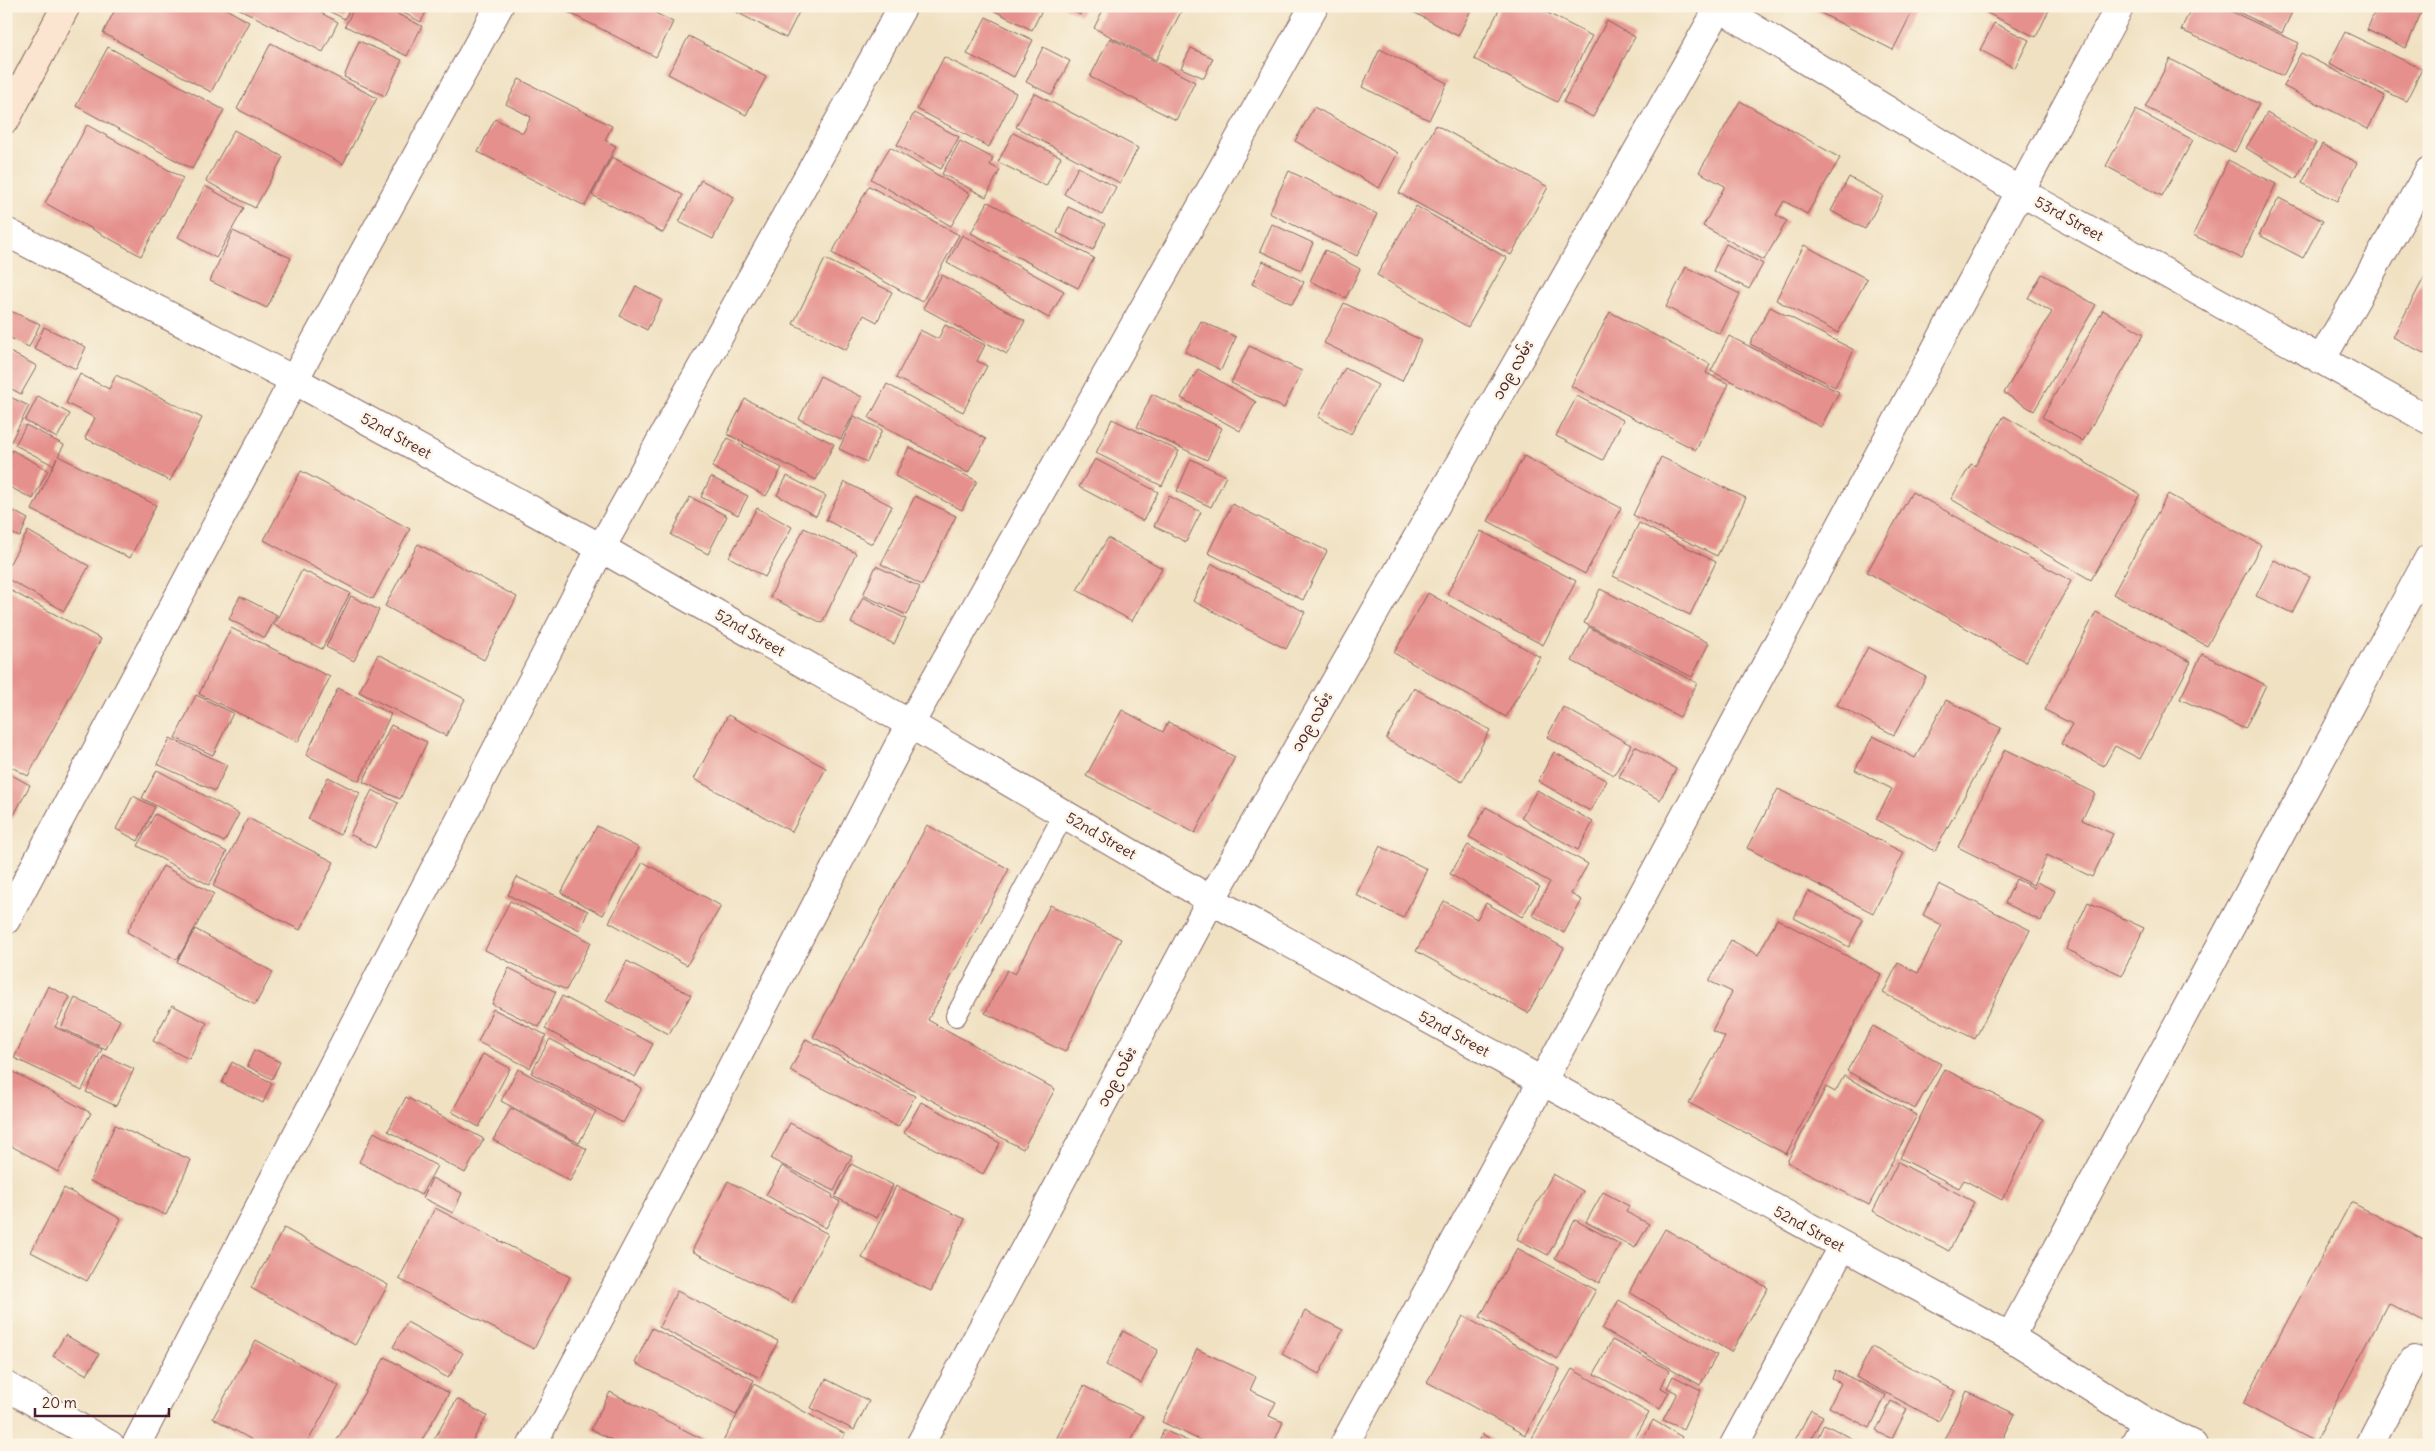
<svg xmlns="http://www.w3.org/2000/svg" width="2435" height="1451" font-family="Delius,'Noto Sans Myanmar',sans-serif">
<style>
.building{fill:#e5908d}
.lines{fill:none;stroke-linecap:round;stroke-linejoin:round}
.lane-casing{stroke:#846360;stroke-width:22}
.street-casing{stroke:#846360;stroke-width:30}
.secondary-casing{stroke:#846360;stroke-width:30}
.lane{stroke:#fff;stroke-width:20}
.street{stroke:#fff;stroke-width:28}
.secondary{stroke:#fce5d0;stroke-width:28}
.labels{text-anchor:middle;stroke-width:5;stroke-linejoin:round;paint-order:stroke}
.street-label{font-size:15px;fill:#4a1f2b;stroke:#fcf5e5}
</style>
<rect width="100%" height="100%" fill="#fcf5e5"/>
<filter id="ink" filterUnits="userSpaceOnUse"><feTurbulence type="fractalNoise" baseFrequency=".02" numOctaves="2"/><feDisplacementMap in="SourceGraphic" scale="10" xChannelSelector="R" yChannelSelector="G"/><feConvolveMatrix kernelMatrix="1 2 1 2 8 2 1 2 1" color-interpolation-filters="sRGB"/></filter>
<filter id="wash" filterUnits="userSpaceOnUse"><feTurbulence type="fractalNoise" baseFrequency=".0096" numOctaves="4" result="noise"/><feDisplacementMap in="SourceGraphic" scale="20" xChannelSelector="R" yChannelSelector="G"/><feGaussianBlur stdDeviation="1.12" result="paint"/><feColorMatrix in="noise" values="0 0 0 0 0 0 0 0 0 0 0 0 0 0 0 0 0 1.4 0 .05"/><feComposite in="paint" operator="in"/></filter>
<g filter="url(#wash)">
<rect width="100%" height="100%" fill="#f0e1c2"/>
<g id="blocks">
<path class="building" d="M117,6H221L249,22L211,92L103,33Z
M234,6H308L338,22L323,52Z
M318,6H351L345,19Z
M355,6H381L422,26L407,56L345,26Z
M390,6H429L421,22Z
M556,6H642L673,22L656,57Z
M725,6H802L786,38Z
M985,6H1044L1032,30Z
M1062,6H1084L1080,15Z
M1105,6H1184L1156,60L1094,28Z
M1402,6H1473L1458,36Z
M1501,6H1534L1592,36L1557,102L1474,59Z
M1807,6H1915L1893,50Z
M1990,6H2051L2036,37L1987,13Z
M2192,6H2220L2299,43L2283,76L2181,30Z
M2226,6H2295L2282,33Z
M2377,6H2424L2406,48L2367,30Z
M986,17L1033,40L1014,77L967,54Z
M1607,21L1635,37L1593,117L1563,102Z
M1994,23L2029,40L2015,68L1980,50Z
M2345,32L2422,69L2406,101L2329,64Z
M689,36L766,77L746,115L668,74Z
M1110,38L1195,82L1176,120L1090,77Z
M359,41L402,60L385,96L344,77Z
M271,43L377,98L343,164L237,109Z
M108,47L224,110L192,169L76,106Z
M1043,47L1070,61L1052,95L1026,82Z
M1191,48L1213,58L1204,78L1181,68Z
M1380,49L1447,83L1429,120L1362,87Z
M2301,53L2385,96L2368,129L2283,86Z
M944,57L1016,93L989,147L917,109Z
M2170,59L2259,104L2235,152L2145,107Z
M519,79L612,126L605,140L616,146L585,206L478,152L495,119L523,133L531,117L506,104Z
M1034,93L1138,148L1120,183L1016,127Z
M1740,101L1840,158L1807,214L1784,201L1776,215L1787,221L1764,260L1703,226L1725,186L1699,172Z
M1314,107L1398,153L1379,188L1295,141Z
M2136,110L2193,140L2162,196L2106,166Z
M914,113L959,137L941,169L897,145Z
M2267,113L2316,143L2296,179L2246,148Z
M87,125L183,178L141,256L45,203Z
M1436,125L1548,187L1511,255L1399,193Z
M234,130L283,157L255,208L206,181Z
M1013,133L1061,157L1046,186L998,162Z
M960,141L993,158L990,165L1000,170L986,197L942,174Z
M2322,144L2357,163L2337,201L2302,183Z
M890,147L970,194L951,226L871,179Z
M612,157L683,195L663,233L592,195Z
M2228,160L2276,184L2241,258L2193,235Z
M1078,167L1116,187L1102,215L1064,194Z
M1289,171L1377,214L1357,256L1269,213Z
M1849,177L1883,196L1865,229L1831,211Z
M701,180L734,197L713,239L679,222Z
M205,186L244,208L216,258L178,237Z
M869,186L959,235L922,302L832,253Z
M2279,198L2323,221L2303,258L2259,235Z
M988,202L1094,258L1078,288L971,233Z
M1416,206L1507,258L1468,327L1377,275Z
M1068,207L1105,224L1093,250L1057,233Z
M1272,224L1313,243L1301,270L1260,251Z
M233,231L291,258L267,308L210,281Z
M962,235L1064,291L1049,318L947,263Z
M1726,244L1763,264L1749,289L1713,271Z
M1804,245L1867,279L1838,333L1776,300Z
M1325,250L1360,269L1346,298L1310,281Z
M825,259L892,292L877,322L864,315L846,350L793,324Z
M1263,261L1304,282L1292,304L1252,284Z
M1686,267L1740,294L1720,334L1666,307Z
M2429,268V356L2393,337Z
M2042,274L2096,305L2034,411L2004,393L2052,312L2028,298Z
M942,275L1025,321L1007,354L923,308Z
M636,286L662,300L647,330L620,316Z
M1344,303L1421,340L1402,381L1324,343Z
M1770,307L1854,350L1835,387L1750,344Z
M6,309L40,324L29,347L6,336Z
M2103,310L2144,334L2083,441L2042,417Z
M1610,312L1710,364L1706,373L1729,384L1696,450L1571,386Z
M1201,321L1236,337L1221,370L1185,352Z
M945,325L985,345L977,361L987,366L963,412L896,378L920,330L938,339Z
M44,327L86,347L76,369L34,349Z
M1729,336L1839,392L1821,427L1711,371Z
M1249,346L1302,371L1284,408L1231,383Z
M6,350L37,366L21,394L6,386Z
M1345,368L1378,385L1351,434L1318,417Z
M1198,369L1256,402L1240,431L1181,398Z
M80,374L109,389L116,375L202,418L170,481L85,438L95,418L66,403Z
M820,376L862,397L841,439L799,419Z
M887,384L986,439L968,473L869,418Z
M1152,394L1222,428L1207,460L1137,427Z
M6,395L29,406L6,451Z
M38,396L70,414L57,438L25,421Z
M1577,396L1623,420L1603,460L1556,436Z
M745,399L834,444L816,480L727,434Z
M854,416L882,430L867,462L839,449Z
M2004,416L2140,494L2091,580L1951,499L1971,464L1975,466Z
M1112,419L1179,451L1162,486L1096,453Z
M26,425L64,445L58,456L156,505L130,558L32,510L57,458L53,465L15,445Z
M728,438L782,468L766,496L712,467Z
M909,447L977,481L962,510L895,476Z
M12,450L48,470L33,499L6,485V461Z
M1524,456L1621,508L1585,574L1488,521Z
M1661,457L1746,498L1717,556L1633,515Z
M1095,459L1158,492L1143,521L1079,487Z
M1191,459L1226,476L1211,507L1177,491Z
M301,471L410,529L373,599L264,540Z
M787,476L826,496L816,516L777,495Z
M711,477L748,496L738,515L701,497Z
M845,482L892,506L872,544L826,520Z
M1912,492L2071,581L2026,662L1867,572Z
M2168,494L2261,545L2207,646L2113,594Z
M915,496L956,516L922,585L881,564Z
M1169,496L1201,512L1186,542L1154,526Z
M690,497L727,516L708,554L671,535Z
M1232,504L1327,551L1303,600L1208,553Z
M757,508L792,527L765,577L729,557Z
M10,509L28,519L20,537L6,531V518Z
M1639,523L1716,562L1690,615L1613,576Z
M804,528L856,553L822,623L770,597Z
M28,531L89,566L64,611L6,578V570Z
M1481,531L1576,581L1543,645L1447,594Z
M1108,538L1162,568L1132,621L1077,590Z
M418,544L517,597L484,660L385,606Z
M2274,560L2310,577L2292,613L2256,596Z
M1212,564L1305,612L1286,649L1193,601Z
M876,566L920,587L907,615L863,595Z
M302,570L350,593L322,649L274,625Z
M6,588L101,639L28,776L6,764Z
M1600,589L1709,643L1692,677L1584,623Z
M1428,593L1540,657L1506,717L1394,653Z
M240,596L277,615L265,638L229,619Z
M351,596L379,610L354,661L326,647Z
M863,597L906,619L894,644L851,623Z
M2096,612L2191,662L2140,759L2115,746L2104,766L2061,744L2072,724L2045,710Z
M1589,627L1697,683L1680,717L1572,661Z
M231,628L330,677L298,742L199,694Z
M1868,647L1926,677L1894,735L1837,705Z
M378,654L465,699L446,736L359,692Z
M2202,654L2266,685L2245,729L2180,699Z
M338,688L391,714L359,781L306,755Z
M1414,688L1490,730L1462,782L1386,739Z
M196,695L233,713L213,755L175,738Z
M1946,700L2001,728L1935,851L1876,819L1892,789L1855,770L1873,736L1915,758Z
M1563,707L1631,745L1614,775L1547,737Z
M1122,710L1163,732L1168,722L1235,757L1195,833L1086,776Z
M728,715L826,768L792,832L694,779Z
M391,725L427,742L400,799L363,782Z
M170,738L227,765L215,791L157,764Z
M1635,746L1676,769L1660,800L1619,777Z
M2005,749L2095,793L2082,820L2113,834L2092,877L2047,855L2033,885L1958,847Z
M1554,752L1607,781L1590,811L1538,781Z
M157,770L239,814L224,842L142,798Z
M6,772L30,785L6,830Z
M328,777L360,793L340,835L308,819Z
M1778,789L1904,853L1873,913L1747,848Z
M372,790L398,803L375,848L350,834Z
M1537,790L1593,822L1578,850L1521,818Z
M133,796L155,807L138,841L116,829Z
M1486,807L1588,864L1571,894L1582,900L1564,933L1532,915L1550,882L1469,837Z
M155,814L227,852L209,885L138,846Z
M248,818L334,862L300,930L213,886Z
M927,825L1009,869L928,1020L1055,1089L1023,1149L813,1037Z
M597,826L639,848L603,915L561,893Z
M1468,845L1540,887L1522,917L1450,874Z
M1380,846L1427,869L1403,918L1356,895Z
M643,862L721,906L687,965L609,922Z
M163,866L214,894L177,960L127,932Z
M517,877L588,911L580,930L508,895Z
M2016,879L2034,888L2037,882L2055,891L2041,921L2005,903Z
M1939,884L2030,930L1975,1039L1883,993L1898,963L1918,973L1942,925L1923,915Z
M1808,891L1863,919L1849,947L1794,918Z
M510,901L591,942L566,990L485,950Z
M1444,901L1477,919L1486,903L1564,948L1528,1013L1416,951Z
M2088,902L2144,928L2122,975L2066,949Z
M1050,905L1121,939L1065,1052L985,1013L1007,970L1015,974Z
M1777,919L1881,974L1786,1154L1689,1103L1725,1037L1712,1031L1732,992L1709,981L1731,940L1758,955Z
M195,929L273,972L255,1005L177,962Z
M627,961L691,995L669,1034L606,1001Z
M509,968L556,992L539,1027L492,1004Z
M48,986L70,997L55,1027L102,1049L82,1090L14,1058Z
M562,996L653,1044L635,1077L545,1029Z
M75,998L120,1020L106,1049L61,1028Z
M172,1005L207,1023L189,1059L153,1041Z
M493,1009L546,1035L530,1068L478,1042Z
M1873,1026L1941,1064L1915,1109L1847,1071Z
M550,1039L642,1088L623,1123L531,1073Z
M806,1039L915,1096L898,1127L790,1071Z
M254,1050L280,1062L272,1079L247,1066Z
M483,1054L510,1068L479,1127L452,1112Z
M104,1055L134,1069L116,1106L86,1092Z
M232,1062L272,1083L263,1103L222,1083Z
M6,1068L91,1113L58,1172L6,1143Z
M518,1069L596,1111L579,1143L501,1101Z
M1944,1069L2043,1119L2002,1200L1964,1180L1959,1188L1900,1158Z
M1844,1076L1917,1115L1869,1205L1787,1162L1826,1087L1835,1092Z
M406,1097L484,1139L465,1173L388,1131Z
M921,1102L1000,1143L983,1174L904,1133Z
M511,1108L587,1149L570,1181L493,1140Z
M790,1123L852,1156L834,1191L771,1159Z
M115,1125L191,1160L166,1215L90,1181Z
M374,1132L437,1166L421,1195L359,1162Z
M1898,1162L1974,1202L1949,1251L1873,1211Z
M851,1164L893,1185L877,1218L835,1197Z
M782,1166L833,1195L832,1197L840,1202L826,1228L766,1195Z
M1553,1174L1583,1191L1548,1255L1517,1239Z
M432,1178L462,1193L453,1213L423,1198Z
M728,1181L828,1234L792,1303L692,1251Z
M896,1186L965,1219L931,1291L862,1258Z
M64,1188L121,1219L87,1281L31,1252Z
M1603,1192L1629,1206L1626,1212L1649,1224L1635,1248L1586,1222Z
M2351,1202L2429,1243V1325L2388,1303L2315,1442L2243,1404Z
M435,1208L570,1277L534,1349L399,1279Z
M1575,1220L1620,1244L1599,1283L1555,1258Z
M284,1228L388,1285L355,1345L251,1288Z
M1665,1229L1768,1288L1731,1352L1629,1292Z
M1517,1248L1596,1290L1558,1359L1480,1317Z
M677,1291L778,1341L760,1378L659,1327Z
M1619,1300L1717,1355L1700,1385L1602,1329Z
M1305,1311L1343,1330L1319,1374L1282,1354Z
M1463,1316L1560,1369L1525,1435L1427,1382Z
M407,1322L463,1353L448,1378L393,1347Z
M652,1328L754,1380L736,1415L635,1363Z
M1123,1331L1158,1350L1141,1383L1106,1365Z
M65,1335L99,1354L87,1375L53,1356Z
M256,1340L339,1386L306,1445H261L213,1418Z
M1612,1340L1669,1370L1661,1388L1669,1392L1660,1409L1594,1374Z
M1872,1347L1955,1391L1939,1421L1856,1377Z
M1197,1349L1256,1377L1250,1390L1276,1402L1269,1416L1283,1422L1273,1445L1262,1442L1261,1445H1210L1162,1422Z
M385,1357L449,1393L419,1445H334Z
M1572,1369L1649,1413L1631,1445H1545L1532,1438Z
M1835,1370L1886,1395L1870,1428L1829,1407L1841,1383L1832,1379Z
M1673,1376L1701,1390L1683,1429L1663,1420L1677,1393L1667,1388Z
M826,1379L869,1401L854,1430L811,1408Z
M754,1384L845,1434L839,1445H721Z
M1084,1386L1143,1416L1129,1445H1053Z
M1967,1391L2015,1414L2000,1445H1942Z
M610,1392L714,1445H621L591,1429Z
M457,1399L487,1416L470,1445H431Z
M1891,1401L1907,1409L1892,1439L1876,1431Z
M1811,1410L1823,1416L1808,1445H1800L1794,1442Z
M1653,1420L1682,1437L1678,1445H1640Z
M1824,1424L1865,1445H1814Z
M1164,1430L1196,1445H1157Z
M1482,1434L1501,1445H1476Z"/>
</g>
</g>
<g filter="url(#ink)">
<use href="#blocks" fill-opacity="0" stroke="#846360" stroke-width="1"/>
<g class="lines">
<g class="lane-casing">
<path id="lane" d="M956,1016L1064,814"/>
</g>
<g class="street-casing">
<path id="street" d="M1717,6L2019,191L2429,420
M6,232L294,380L601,548L910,724L1211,900L2010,1337L2146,1422L2193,1445
M2321,360L2429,171
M6,920L294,380L499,6
M2010,1337L2429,558
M6,1386L110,1445
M136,1445L601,548L903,6
M532,1445L695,1138L910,724L1314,6
M920,1445L1211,900L1720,6
M1344,1445L1542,1082L2120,6
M1734,1445L1842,1247
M2134,1445L2146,1422
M2370,1445L2414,1360"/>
</g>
<g class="secondary-casing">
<path id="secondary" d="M6,119L66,6"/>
</g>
<use href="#lane" class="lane"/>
<use href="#street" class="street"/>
<use href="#secondary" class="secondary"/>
</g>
</g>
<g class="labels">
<g class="street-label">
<text transform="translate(2069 219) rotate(29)" y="5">53rd Street</text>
<text transform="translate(1513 370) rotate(-60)" y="5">၁၀၉ လမ်း</text>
<text transform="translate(396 436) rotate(29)" y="5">52nd Street</text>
<text transform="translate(750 633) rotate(30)" y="5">52nd Street</text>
<text transform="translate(1312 722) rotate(-60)" y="5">၁၀၉ လမ်း</text>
<text transform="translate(1101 836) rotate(30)" y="5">52nd Street</text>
<text transform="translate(1454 1034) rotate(29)" y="5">52nd Street</text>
<text transform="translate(1117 1077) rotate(-62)" y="5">၁၀၉ လမ်း</text>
<text transform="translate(1809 1229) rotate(29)" y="5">52nd Street</text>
</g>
</g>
<rect width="2435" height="1451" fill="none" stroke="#fcf5e5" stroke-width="25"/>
<path d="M35 1408v8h134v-8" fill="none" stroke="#4a1f2b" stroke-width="2.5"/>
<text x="42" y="1408" font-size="15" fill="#4a1f2b" stroke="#fcf5e5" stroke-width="4" paint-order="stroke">20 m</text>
</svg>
